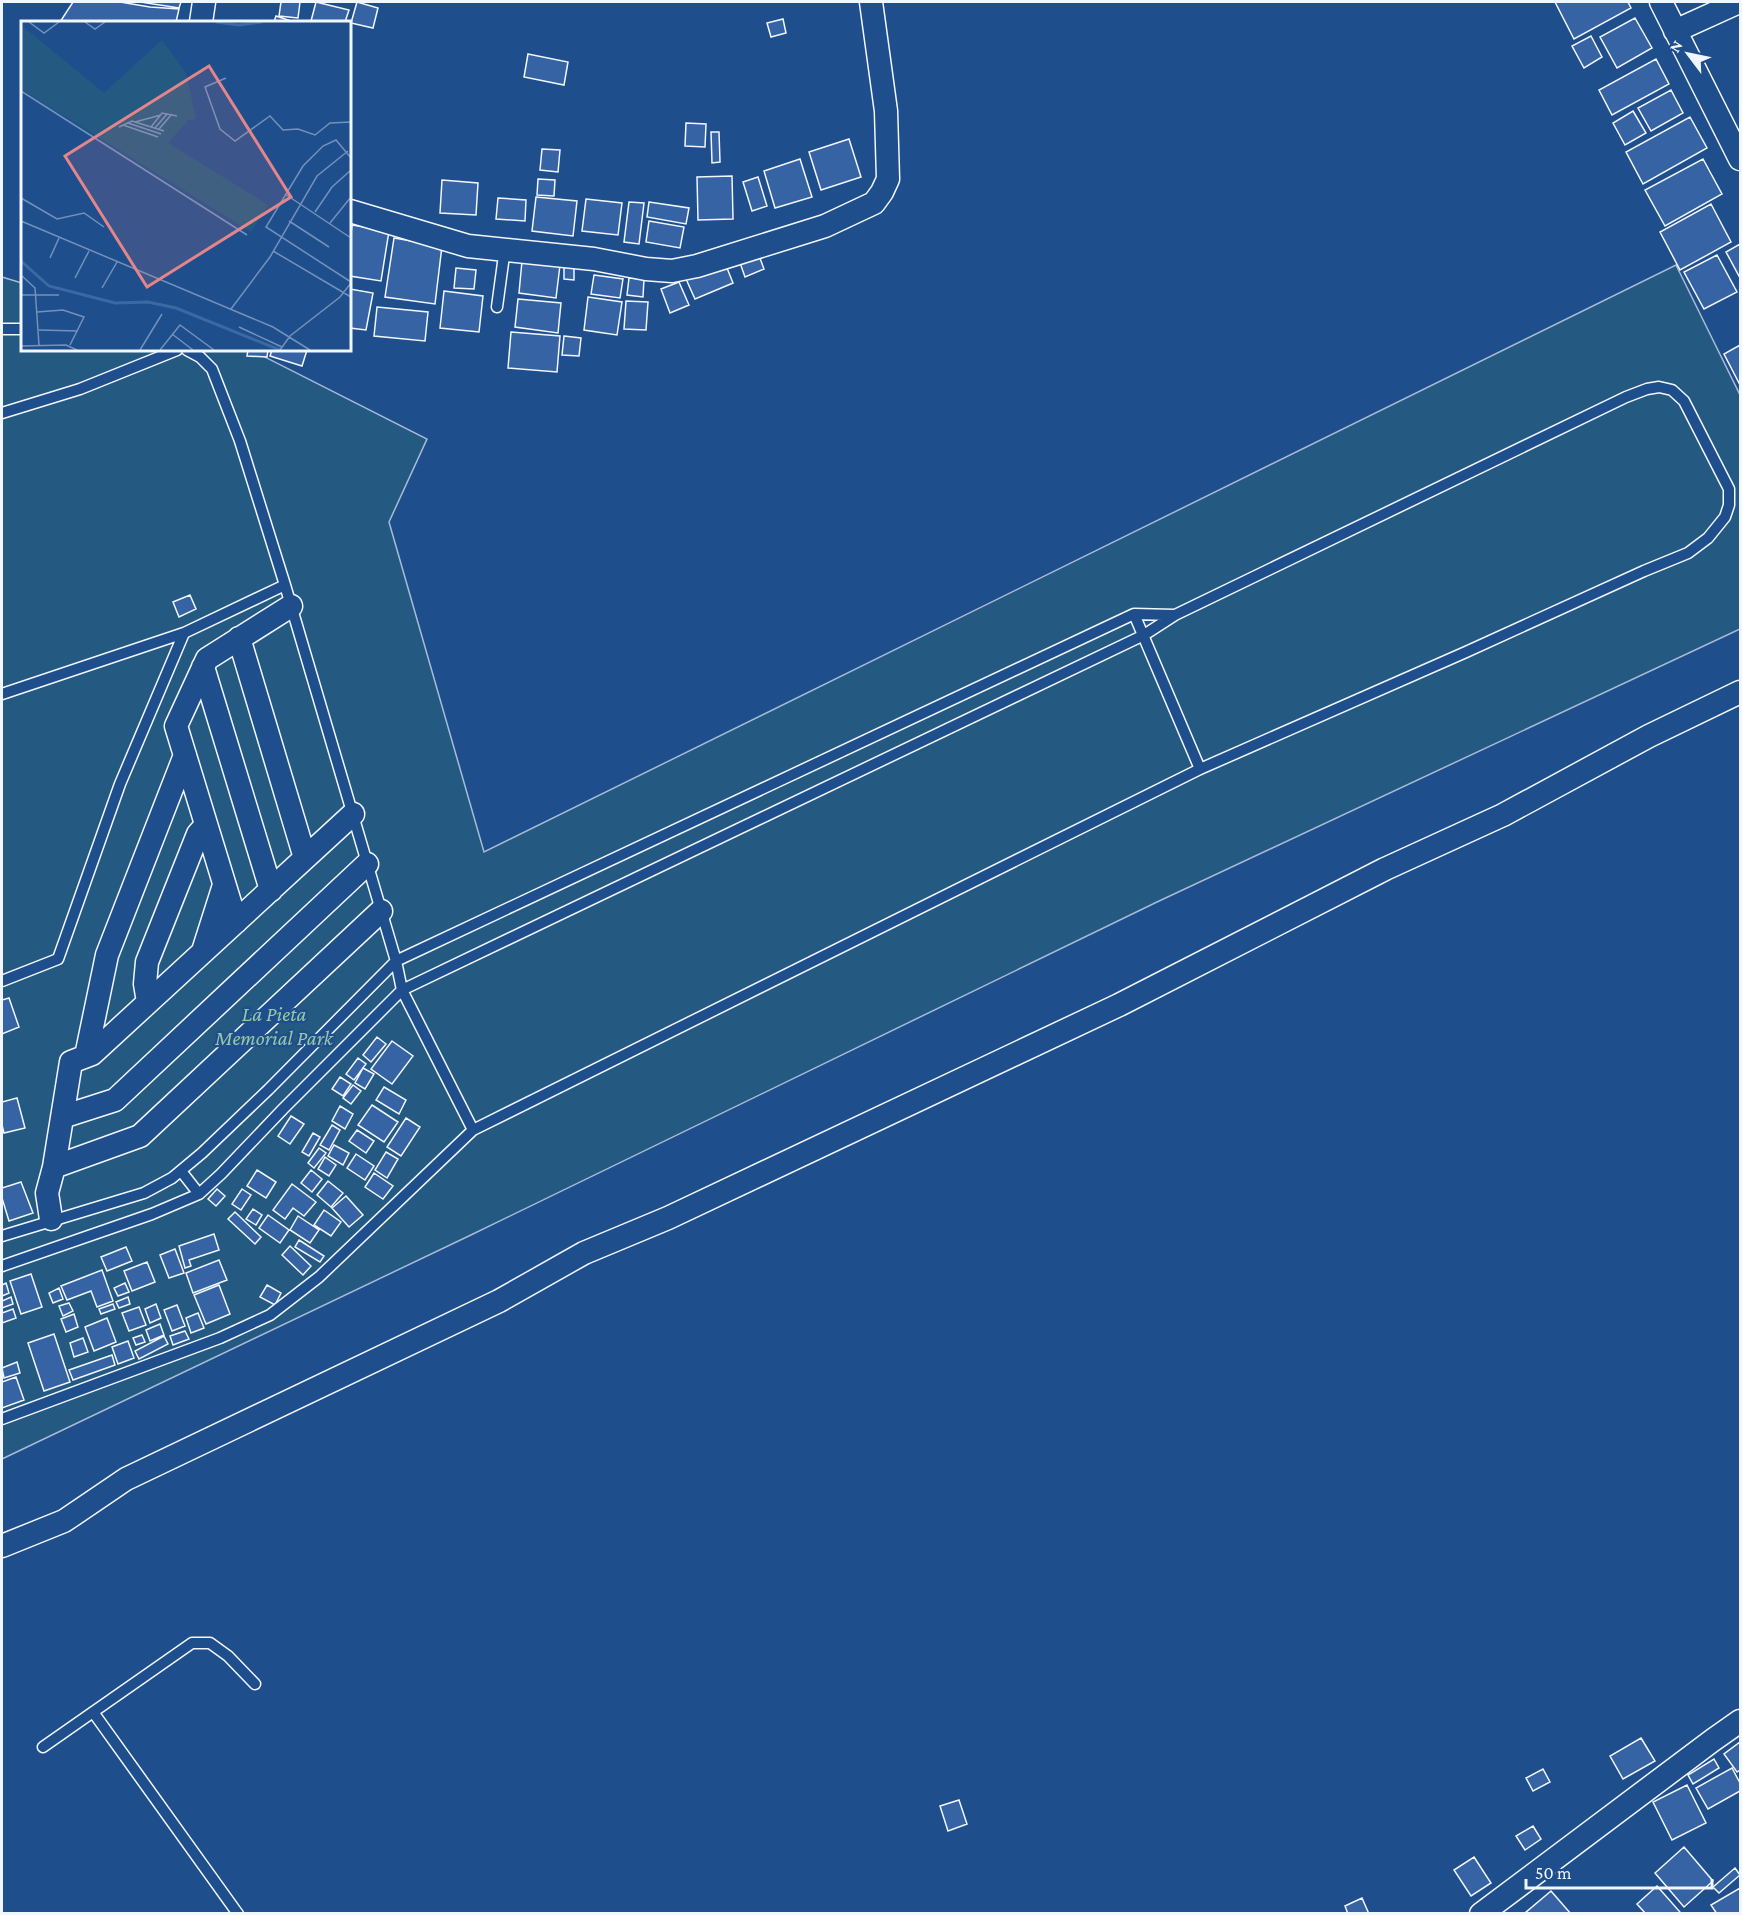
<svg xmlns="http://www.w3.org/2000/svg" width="1742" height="1915" font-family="'Crimson Pro',serif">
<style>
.green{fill:#245a82;stroke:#a8bbd7;stroke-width:1.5}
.building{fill:#3563a3;stroke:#f2f6ff;stroke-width:1.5}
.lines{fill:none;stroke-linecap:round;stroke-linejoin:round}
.lane-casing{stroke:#f2f6ff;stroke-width:13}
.street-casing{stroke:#f2f6ff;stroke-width:25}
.lane{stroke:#1f4e8c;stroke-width:10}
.street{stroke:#1f4e8c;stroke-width:22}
.labels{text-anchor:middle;stroke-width:4.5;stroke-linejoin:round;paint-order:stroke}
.park-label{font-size:21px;font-style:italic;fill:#97c8a6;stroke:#1f4e8c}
.inset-river{fill:none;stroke:#3b69a3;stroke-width:3}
.inset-road{fill:none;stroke:#7391ba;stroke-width:1.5}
.view{fill:#e38589;fill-opacity:0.15;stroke:#e38589;stroke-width:3}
.inset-edge{fill:none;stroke:#f2f6ff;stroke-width:3}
</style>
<rect width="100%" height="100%" fill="#1f4e8c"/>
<path class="green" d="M1676,265L1740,395V629L1157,902L473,1234L2,1459V277L22,283V350H251L427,439L389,522L484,852Z"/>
<path class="building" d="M73,2H120L150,7L179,9L176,22H60Z
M140,2H181L179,8Z
M281,2H300L298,18L279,16Z
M316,2L349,10L345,22L311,21Z
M357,2L378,8L373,28L351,23Z
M1555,2H1628L1631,8L1574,39Z
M276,16L294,22H274Z
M1635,18L1652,48L1617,68L1600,37Z
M783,19L786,33L771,37L767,23Z
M1591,36L1602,57L1584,68L1572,46Z
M528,54L568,62L564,85L524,77Z
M1656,59L1669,84L1612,115L1599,90Z
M1671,90L1683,113L1651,131L1638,108Z
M1633,111L1646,133L1625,145L1613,123Z
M1690,117L1707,148L1643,184L1626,152Z
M686,123L706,124L705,147L685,146Z
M711,132H719L720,162L712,163Z
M849,139L861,177L821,190L809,152Z
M542,149L560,150L558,172L540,170Z
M800,159L812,197L775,208L764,171Z
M1703,159L1722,194L1665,226L1645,190Z
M732,176L733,219L698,220L697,177Z
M758,177L767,206L752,211L743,182Z
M538,179L555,180L554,196L537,195Z
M442,180L478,183L476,215L440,213Z
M536,197L577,201L573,236L532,231Z
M498,198L526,200L525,221L496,219Z
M586,199L622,203L618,235L582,231Z
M629,202L644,203L639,244L624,242Z
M649,202L689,208L686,224L647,217Z
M1711,204L1731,242L1680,270L1660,232Z
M649,221L684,227L680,248L646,242Z
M352,225L389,231L381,281L350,276V242Z
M394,238L442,246L435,304L385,297Z
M1740,244V275L1739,276L1726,252Z
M758,253L764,269L745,277L739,260Z
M1717,255L1737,292L1704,309L1684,272Z
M522,261L560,265L556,298L519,293Z
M725,263L733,283L695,299L686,279Z
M564,264L574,265V280L564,279Z
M456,268L476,270L474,289L454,288Z
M594,275L623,279L620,298L591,294Z
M629,278L644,279L643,297L627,295Z
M679,282L689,305L670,313L661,289Z
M350,289L373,293L366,330L350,328Z
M444,291L483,296L479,332L440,328Z
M588,297L622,302L617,335L584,330Z
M518,299L561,303L558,333L515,327Z
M626,301L648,302L646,330L624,329Z
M377,307L428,312L425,341L374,336Z
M511,332L560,336L557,372L508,368Z
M564,336L581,338L579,356L562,355Z
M1740,345V385L1724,354Z
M248,350H268L267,357L247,356Z
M272,350H307L302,366L270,356Z
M190,595L196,609L179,617L173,602Z
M9,998L19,1027L2,1034V1000Z
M377,1037L386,1044L371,1062L363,1055Z
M392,1041L413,1056L392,1084L371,1069Z
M358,1058L366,1064L354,1080L346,1074Z
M363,1068L374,1074L365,1089L355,1083Z
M340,1077L351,1084L343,1096L332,1089Z
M353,1085L361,1091L351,1104L343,1098Z
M384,1087L406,1100L399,1114L376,1100Z
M17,1098L25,1128L4,1133L2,1125V1102Z
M372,1105L398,1122L384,1142L358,1125Z
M340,1106L353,1114L345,1129L332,1121Z
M291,1116L304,1124L290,1144L278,1136Z
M406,1118L420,1127L401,1156L387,1147Z
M332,1125L340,1130L329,1150L320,1145Z
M357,1130L374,1141L366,1153L349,1141Z
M313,1133L320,1137L309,1156L302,1152Z
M334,1145L349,1153L343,1165L328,1156Z
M319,1148L326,1153L314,1168L308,1163Z
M386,1152L398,1159L387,1178L375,1170Z
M356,1154L374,1166L365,1180L347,1168Z
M325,1157L336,1165L329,1176L318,1169Z
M257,1170L276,1182L266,1198L247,1186Z
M311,1170L322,1179L312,1192L301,1183Z
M374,1173L393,1186L383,1199L365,1187Z
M328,1181L343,1193L331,1207L317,1195Z
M21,1182L33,1213L9,1221L2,1198V1188Z
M292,1184L316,1202L304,1216L293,1208L285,1219L273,1210Z
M217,1189L225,1196L216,1206L208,1199Z
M242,1189L251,1195L241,1210L232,1204Z
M346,1196L363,1215L349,1227L332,1208Z
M253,1209L262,1215L256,1225L246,1219Z
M324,1210L341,1222L331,1236L314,1225Z
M235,1212L261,1237L255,1244L228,1219Z
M268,1215L289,1230L280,1243L259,1228Z
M298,1216L319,1230L310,1243L290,1230Z
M214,1234L219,1250L189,1260L191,1266L185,1268L179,1246Z
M299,1240L324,1256L320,1262L295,1247Z
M290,1246L311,1266L303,1275L282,1255Z
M126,1247L132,1261L107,1271L101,1257Z
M175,1249L184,1273L169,1278L160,1255Z
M219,1260L227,1280L193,1293L186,1273Z
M147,1262L155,1282L132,1291L124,1271Z
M102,1270L113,1301L97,1307L91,1291L67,1300L61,1286Z
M31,1274L42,1307L21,1314L10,1281Z
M6,1283L9,1293L2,1296V1285Z
M125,1283L129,1292L118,1296L114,1288Z
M219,1285L230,1314L206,1324L194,1295Z
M267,1285L281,1293L275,1305L260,1297Z
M59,1288L63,1299L53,1303L49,1293Z
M11,1297L13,1304L2,1308V1301Z
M128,1297L130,1304L119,1308L116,1302Z
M69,1303L73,1311L63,1316L59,1306Z
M113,1304L115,1309L101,1314L99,1309Z
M156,1304L161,1318L150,1323L145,1309Z
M177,1305L185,1326L172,1331L164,1310Z
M139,1307L146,1325L129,1331L122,1313Z
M13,1309L16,1318L2,1323V1313Z
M198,1313L204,1328L191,1333L186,1318Z
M74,1314L78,1327L66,1332L61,1319Z
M107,1318L116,1342L94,1351L85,1327Z
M160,1324L164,1335L150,1341L146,1330Z
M185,1331L189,1339L173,1345L170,1336Z
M54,1334L70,1382L44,1391L28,1343Z
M142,1335L145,1342L136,1345L133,1338Z
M164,1336L168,1344L139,1359L135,1351Z
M83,1338L88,1352L74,1357L70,1343Z
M128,1341L134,1358L118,1364L112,1347Z
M112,1355L115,1365L73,1380L69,1370Z
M17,1362L20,1373L4,1378L2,1368Z
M16,1377L24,1400L2,1408V1382Z
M1641,1738L1655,1761L1623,1779L1610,1756Z
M1740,1742V1770L1737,1772L1724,1754Z
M1714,1759L1719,1768L1693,1784L1688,1775Z
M1732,1768L1740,1783V1791L1708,1809L1696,1788Z
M1543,1769L1550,1782L1533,1791L1526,1778Z
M1687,1785L1706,1823L1672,1840L1653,1802Z
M959,1800L967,1824L948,1831L940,1806Z
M1533,1826L1541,1839L1525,1850L1516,1836Z
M1684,1847L1713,1881L1684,1907L1655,1873Z
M1474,1857L1491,1883L1471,1896L1454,1870Z
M1735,1868L1740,1875L1719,1893L1713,1887Z
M1657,1886L1680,1912L1679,1914H1646L1637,1904Z
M1740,1888V1914H1717L1711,1905Z
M1551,1891L1571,1914H1526L1525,1913Z
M1362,1898L1369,1914H1348L1345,1906Z"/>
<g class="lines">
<g class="lane-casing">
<path id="lane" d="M497,307L505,248
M2,329H22
M187,350L200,357L212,369L240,441L285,585L396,961L402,990L473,1130
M2,413L80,389L177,350
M2,694L184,633L285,585
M2,981L58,959L120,784L184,633
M181,1171L199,1194
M2,1236L144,1193L172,1178L202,1153L268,1090L396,961L1134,614L1174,615
M2,1266L152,1214L199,1194L221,1174L283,1109L402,990L1144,635L1175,615L1626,397L1647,389L1659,387L1672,390L1684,401L1729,489V505L1725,517L1708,538L1688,553L1644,571L1466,652L1200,769
M2,1419L220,1338L270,1315L319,1277L473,1130L1200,769L1134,614
M93,1712L238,1914
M43,1747L192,1643H210L228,1656L255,1684"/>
</g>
<g class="street-casing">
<path id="street" d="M1661,2L1740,159
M201,22L204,2
M1675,31L1739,2
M350,211L468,246L594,259L646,269L672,271L697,266L825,226L874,203L882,192L888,179L886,111L871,2
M239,638L305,858
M203,667L271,890
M236,922L176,726L207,659L291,606
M203,951L224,885
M148,1002L145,984L147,962L198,834L206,825
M86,1056L107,955L185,755
M62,1117L115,1100L367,864
M54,1167L140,1136L381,911
M51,1219L47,1193L54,1167L71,1062L92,1054L353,814
M2,1546L64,1521L126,1479L499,1301L584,1253L668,1218L1119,1005L1385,869L1503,815L1649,736L1740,692
M1481,1914L1713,1740L1740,1721"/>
</g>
<use href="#lane" class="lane"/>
<use href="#street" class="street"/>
</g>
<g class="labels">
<g class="park-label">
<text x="274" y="1021">La Pieta<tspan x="274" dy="24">Memorial Park</tspan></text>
</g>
</g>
<g transform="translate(21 21)">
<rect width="330" height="330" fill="#1f4e8c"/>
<path d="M0,4L83,72L141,19L165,52L175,98L167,99L147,122L247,184L230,211L0,68Z" fill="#245a82"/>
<path class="inset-river" d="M195,1L218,4L241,1M0,240L28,265L94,282L127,281L155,287L259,329"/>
<path class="inset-road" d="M8,1L23,12L38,1M64,1L74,8L84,1M205,57L184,66L199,108L214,120L249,95L262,109L277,108L294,114L309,102L330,101M0,70L226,214M114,101L140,94M107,102L140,113M102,104L137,116M98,106L111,100L143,110M130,106L141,92L156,95M134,107L146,93M138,108L151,93M330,137L315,119L302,125L282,145L245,206L330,261M264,173L330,217M0,177L36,198L63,192L83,206M294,191L311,166L330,149M0,200L252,306L289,329M268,200L308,226M309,202L330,176M252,230L330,276M29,237L38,217M0,254L14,267L18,324M54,257L68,230M81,267L96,241M0,274H38M210,288L249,236L296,155L327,130M16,291L42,289L63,296L49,324M218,306L261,326M18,309L57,310M151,313L172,329M0,325L45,324L56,329M119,329L141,293M139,329L159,304L193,329M259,329L269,315L319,276L330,262"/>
<path class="view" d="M188,45L270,176L126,266L44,135Z"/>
<rect width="330" height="330" class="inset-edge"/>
</g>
<rect width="1742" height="1915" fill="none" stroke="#f2f6ff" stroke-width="6"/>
<g transform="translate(1688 54) rotate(302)" stroke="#1f4e8c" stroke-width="4.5" paint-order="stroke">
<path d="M0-4.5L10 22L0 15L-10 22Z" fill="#f2f6ff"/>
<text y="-9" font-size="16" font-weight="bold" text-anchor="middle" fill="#f2f6ff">N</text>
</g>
<path d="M1526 1879v9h186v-9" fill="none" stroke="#f2f6ff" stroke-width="3"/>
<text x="1535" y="1879" font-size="18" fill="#f2f6ff" stroke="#1f4e8c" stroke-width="4.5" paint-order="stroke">50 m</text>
</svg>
